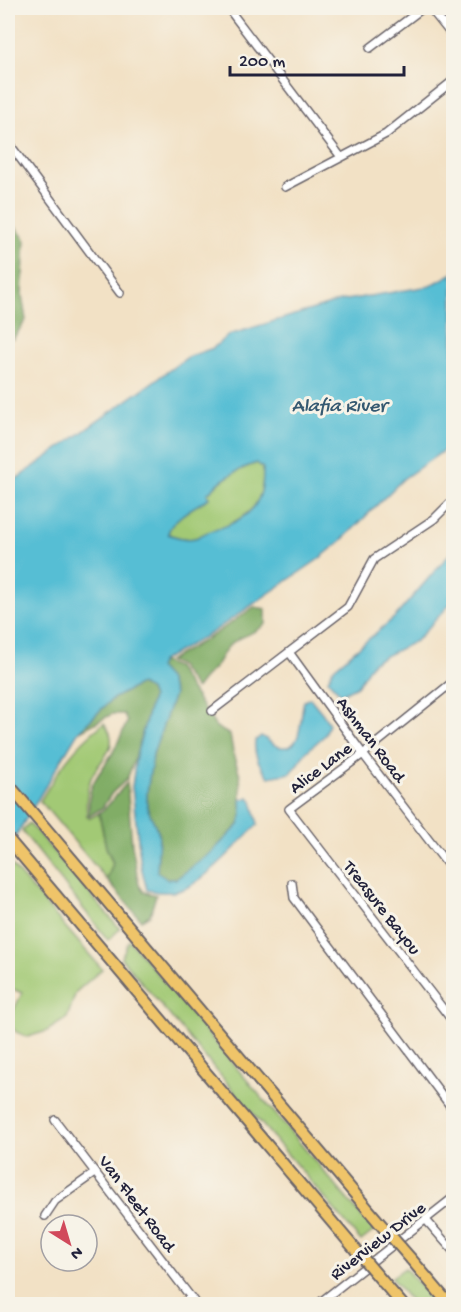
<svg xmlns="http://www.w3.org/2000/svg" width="461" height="1312" font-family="'Gochi Hand',sans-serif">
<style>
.green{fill:#a2c974;stroke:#627658;stroke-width:1.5}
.forest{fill:#81ad66;stroke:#526850;stroke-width:1.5}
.water{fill:#57bed4;stroke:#3c7088;stroke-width:1.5;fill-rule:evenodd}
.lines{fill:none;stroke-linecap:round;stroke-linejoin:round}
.minor-casing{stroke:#6b656b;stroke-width:10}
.highway-casing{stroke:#6b656b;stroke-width:14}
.minor{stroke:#fff;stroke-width:7}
.highway{stroke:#efc469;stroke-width:10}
.highway-bridge-casing{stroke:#6b656b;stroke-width:14;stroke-linecap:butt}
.highway-bridge{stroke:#efc469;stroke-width:10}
.labels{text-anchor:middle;stroke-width:6;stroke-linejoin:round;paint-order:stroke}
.street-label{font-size:18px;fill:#22223b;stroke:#f7f3e8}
.water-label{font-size:20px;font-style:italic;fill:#355971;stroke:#f7f3e8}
</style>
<rect width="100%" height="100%" fill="#f7f3e8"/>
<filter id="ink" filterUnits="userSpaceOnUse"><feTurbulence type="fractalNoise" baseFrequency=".0167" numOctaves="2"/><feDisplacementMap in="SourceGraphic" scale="12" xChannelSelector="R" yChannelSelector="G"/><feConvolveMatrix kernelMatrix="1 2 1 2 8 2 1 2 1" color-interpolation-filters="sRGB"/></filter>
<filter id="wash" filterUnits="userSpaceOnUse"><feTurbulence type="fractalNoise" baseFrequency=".008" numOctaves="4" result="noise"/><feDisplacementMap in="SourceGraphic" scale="24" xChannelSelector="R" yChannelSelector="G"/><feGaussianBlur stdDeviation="1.35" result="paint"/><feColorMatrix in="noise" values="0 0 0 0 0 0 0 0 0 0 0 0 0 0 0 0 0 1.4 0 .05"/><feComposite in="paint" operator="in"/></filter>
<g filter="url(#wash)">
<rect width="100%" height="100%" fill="#f2e1c5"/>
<path class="green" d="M257,463L263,468C263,479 263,490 258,500C250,518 213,533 196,538C187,540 176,537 168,534C170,519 196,506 209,498L207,494C220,480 238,469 257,463Z
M104,723C123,747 100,758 91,778C86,792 86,802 87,816L90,818L99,813L106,847L113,864L107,880L40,801C60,768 73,747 104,723Z
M29,823L120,929L108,940L22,831Z
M8,861L102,969L76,992L67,1018L47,1031L28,1037L16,1032L8,1022L22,993L8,987Z
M129,940L374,1231L361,1241L121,958Z
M405,1268L436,1304H413L391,1278Z"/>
<path class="forest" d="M8,218L25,239L22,295L26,320L13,339L8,331Z
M254,607L266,609V624C256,633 243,635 232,643C225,648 221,659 215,667C208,674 201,680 196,689L178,665L168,661L213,635Z
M161,661L176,667L216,727L230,735L234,757L240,775L242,816L239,825L212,852L176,879H167L157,872L159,834L147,807V792L153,754L174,694L168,679L157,668Z
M140,684L149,690L152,698L136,756L127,779L112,793L102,808L89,816C87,781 97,779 113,752C118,742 123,732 127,722L124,714H112L78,732L112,699Z
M127,783L132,845L139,885L144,892L156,895L150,915L141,920L107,880L113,863L106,847L99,813C108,808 118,792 127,783Z"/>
<path class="water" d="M453,273V444L403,479L341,541L319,559L211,633L161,661L158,668L168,679L174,694L153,754L147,792V807L159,834L157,872L167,879H176L212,852L239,825L242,816L241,800L249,797L252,801L258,824C239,843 212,874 188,887C176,894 161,893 147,890L141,866L132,787L136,756L152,698L149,690L140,684L112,699L78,732L8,849V485L188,357L213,348L229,335L340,301L430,286ZM257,463L263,468C263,479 263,490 258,500C250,518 226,527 208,532C204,533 200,537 195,538C187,540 176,537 168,534C170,519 196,506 209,498L207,494C220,480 238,469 257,463Z
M453,550V601L416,641L373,662L357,686L341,694L328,680L333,669L395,617Z
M310,698L323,714L329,724L325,735L306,752L291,773L269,777C260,766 253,755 255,741L261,736C267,739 272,744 277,746C305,755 299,715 304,701Z"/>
</g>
<g filter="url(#ink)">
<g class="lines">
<g class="minor-casing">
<path id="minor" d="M228,8L341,157
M430,8L454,38
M370,48L423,8
M8,142L120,293
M285,187L386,134L454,80
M289,652L363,754L454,873
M454,681L363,754L289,809L454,1023
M212,711L348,607L374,559L434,519L454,499
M292,883L294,898L454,1111
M55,1120L196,1304
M45,1216L55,1201L96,1172
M426,1220L454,1252
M181,1304L191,1297
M318,1304L454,1197"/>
</g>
<g class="highway-casing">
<path id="highway" d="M8,784L383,1227
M8,839L355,1249
M411,1259L449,1304
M383,1282L402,1304"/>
</g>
<use href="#minor" class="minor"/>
<use href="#highway" class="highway"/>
<g class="highway-bridge-casing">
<path id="highway-bridge" d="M383,1227L411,1259
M355,1249L383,1282"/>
</g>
<use href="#highway-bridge" class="highway-bridge"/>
</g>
</g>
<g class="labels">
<g class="street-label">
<text transform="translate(372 739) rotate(53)" y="6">Ashman Road</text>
<text transform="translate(320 767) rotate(-37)" y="6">Alice Lane</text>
<text transform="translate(383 907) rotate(52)" y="6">Treasure Bayou</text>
<text transform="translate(138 1203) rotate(53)" y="6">Van Fleet Road</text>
<text transform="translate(377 1240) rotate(-38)" y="6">Riverview Drive</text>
</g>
<g class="water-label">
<text x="339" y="411">Alafia River</text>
</g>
</g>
<rect width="461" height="1312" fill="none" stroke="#f7f3e8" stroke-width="30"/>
<g transform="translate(69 1243) rotate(143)"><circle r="28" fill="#f7f3e8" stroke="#a29fa3" stroke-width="1.5"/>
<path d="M0-4.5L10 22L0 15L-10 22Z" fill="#d1495b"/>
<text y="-9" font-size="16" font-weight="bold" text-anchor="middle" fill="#22223b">N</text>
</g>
<path d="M230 66v9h174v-9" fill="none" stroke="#22223b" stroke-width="3"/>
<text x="239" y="66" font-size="18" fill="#22223b" stroke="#f7f3e8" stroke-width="4.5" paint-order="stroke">200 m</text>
</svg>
